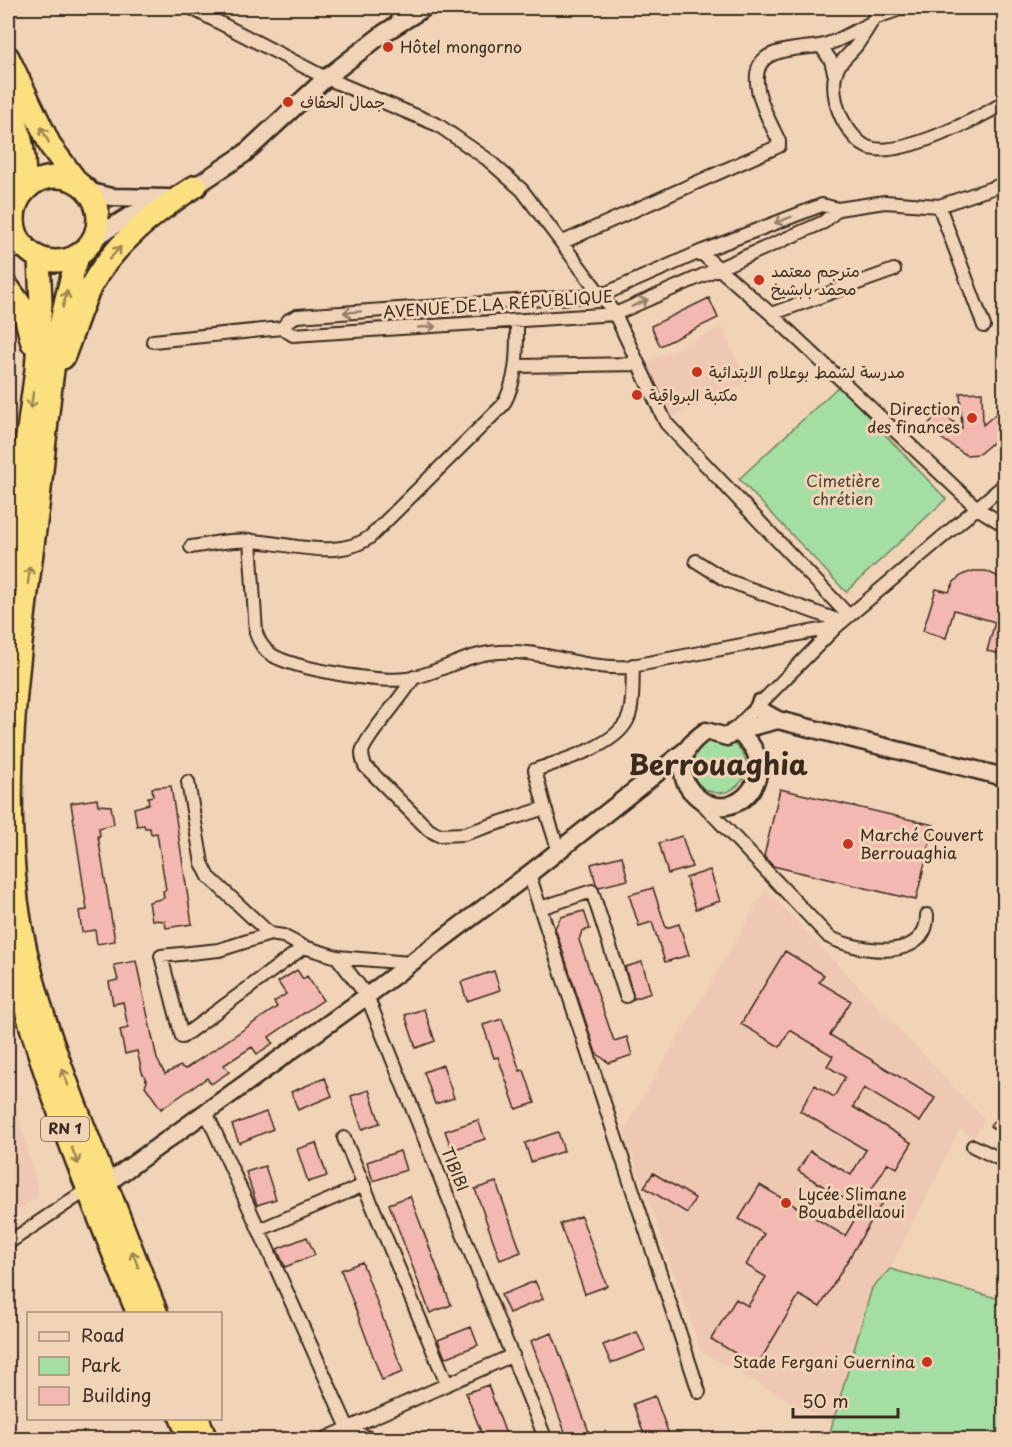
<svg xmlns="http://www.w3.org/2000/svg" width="1012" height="1447" font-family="'Playpen Sans','Playpen Sans Arabic',sans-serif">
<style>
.built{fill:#eec8b2}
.green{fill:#a4dea3;stroke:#708460;stroke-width:1.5}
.building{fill:#f3b8b0;stroke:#3b2a1e;stroke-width:1.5}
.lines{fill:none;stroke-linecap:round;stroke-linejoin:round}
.street-casing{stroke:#3b2a1e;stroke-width:16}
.secondary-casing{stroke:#3b2a1e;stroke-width:21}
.highway-casing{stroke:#3b2a1e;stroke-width:26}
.street{stroke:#f1d3b7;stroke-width:12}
.secondary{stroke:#f1d3b7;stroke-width:16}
.highway{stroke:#fce080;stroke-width:21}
.oneway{stroke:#9c854f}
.oneway2{stroke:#967e6a}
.poi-dot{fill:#c8321e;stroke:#f1d3b7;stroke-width:2}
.labels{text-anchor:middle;stroke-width:6;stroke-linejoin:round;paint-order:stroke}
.shield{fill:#f1d3b7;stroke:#725d4c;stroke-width:1.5}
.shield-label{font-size:15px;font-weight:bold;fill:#3b2a1e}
.poi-label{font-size:16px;fill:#3b2a1e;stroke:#f1d3b7;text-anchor:start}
.street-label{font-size:16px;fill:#3b2a1e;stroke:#f1d3b7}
.park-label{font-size:16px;fill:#4b4532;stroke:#f1d3b7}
.town-label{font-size:28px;font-weight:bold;fill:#3b2a1e;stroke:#f1d3b7}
</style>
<rect width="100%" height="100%" fill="#f1d3b7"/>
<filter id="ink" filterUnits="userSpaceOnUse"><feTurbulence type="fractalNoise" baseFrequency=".0167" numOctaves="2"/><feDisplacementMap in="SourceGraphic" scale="12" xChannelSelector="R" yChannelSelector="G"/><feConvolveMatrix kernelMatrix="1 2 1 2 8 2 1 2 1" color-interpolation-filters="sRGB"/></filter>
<g filter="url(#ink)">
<path class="built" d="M722,327L747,382L672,417L646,363Z
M766,889L985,1120L974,1137L960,1129L890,1269L872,1288L832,1424L701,1352L624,1130Z
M8,1077L39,1195L8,1217Z"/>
<path class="green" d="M839,386L946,499L846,592L739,479Z
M692 766a27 27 0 1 1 54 0a27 27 0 1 1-54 0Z
M890,1269L1004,1300V1439H828L872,1288Z"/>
<path class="building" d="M709,298L718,318L660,346L651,326Z
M982,392L983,425L1005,406V432L979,454L966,455L926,428L938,411L962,428L960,393Z
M973,571H986L999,577L1005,586V655L987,651L995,622L954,610L946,638L923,631L936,589L949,592L954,582L962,575Z
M171,786L192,924L166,928L165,921L152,920L149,902L164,898L163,891L166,890L157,833L151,834L150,828H145L144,825L137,826L134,808L149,804L148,797L153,796L152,788Z
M780,789L934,825L916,900L773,866L764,856Z
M97,799L98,805L111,806L114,824L99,828L100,836H98L115,941L97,944L95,930L82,932L79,911L87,910L71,803Z
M682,836L692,867L668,874L659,843Z
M622,856L628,880L599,887L596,884L591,864Z
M710,870L720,901L696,909L686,878Z
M653,888L666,928L679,924L689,955L665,962L652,922L639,926L629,895Z
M584,911L590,929L582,931L579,940L614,1041L627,1037L632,1055L609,1063L596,1053L555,928L561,917Z
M785,951L824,975L819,982L851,1001L830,1035L935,1098L920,1122L864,1088L853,1107L912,1143L897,1168L888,1163L868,1195L882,1203L820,1307L799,1295L757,1366L711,1339L736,1299L748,1306L766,1277L746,1265L764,1234L739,1219L760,1185L845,1236L861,1209L798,1171L810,1151L851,1175L866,1150L800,1111L815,1085L834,1097L845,1077L827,1066L833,1056L790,1030L780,1047L741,1024Z
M136,961L157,1059L165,1074L180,1066L185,1069L277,1007L274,1002L286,994L278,982L297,970L303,979L307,976L323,1000L269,1037L273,1043L257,1054L252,1047L224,1065L229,1072L211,1084L207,1078L161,1109L145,1086L147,1082L142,1072L137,1051L125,1054L120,1030L128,1028L123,1002L113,1004L109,982L118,980L114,965Z
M642,962L651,993L634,999L625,967Z
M494,971L500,990L467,1001L461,982Z
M424,1009L435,1041L416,1048L405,1015Z
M502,1019L520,1071L524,1070L535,1103L516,1109L498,1057L494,1058L483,1025Z
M443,1065L454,1098L435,1104L424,1072Z
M325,1078L332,1096L298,1110L291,1092Z
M369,1090L380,1123L362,1129L351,1096Z
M1005,1108V1137L990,1126Z
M266,1112L273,1129L239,1143L232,1125Z
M478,1120L485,1139L452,1150L445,1131Z
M558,1132L564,1151L531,1162L525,1143Z
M316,1143L327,1176L308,1182L297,1149Z
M400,1151L406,1170L373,1181L367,1162Z
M265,1166L276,1199L257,1205L246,1172Z
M653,1173L695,1198L687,1213L644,1187Z
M496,1182L521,1252L500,1260L475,1189Z
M410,1196L451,1305L430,1313L389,1204Z
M581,1216L607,1286L585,1294L560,1224Z
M307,1237L315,1255L285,1267L277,1249Z
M362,1262L403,1372L382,1380L341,1270Z
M535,1281L543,1299L509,1313L501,1295Z
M471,1327L478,1345L445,1358L438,1340Z
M637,1332L645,1350L611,1363L603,1345Z
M552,1333L592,1440H568L531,1341Z
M488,1385L508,1440H484L466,1393Z
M655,1396L671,1440H646L633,1404Z"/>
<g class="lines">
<g class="street-casing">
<path id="street" d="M191,8L326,78L438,125L487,159L522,190L615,314L666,423L849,616
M396,8L400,23
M881,8C872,20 865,34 856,46C848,56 837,63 835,76C832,91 837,111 845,124C850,132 858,143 867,147C897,160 977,119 1004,103
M874,18L903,8
M821,46L831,61L835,76
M939,206L984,326
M563,242L779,146V141C769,120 738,67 773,54C790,47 807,49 824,45C840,41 856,30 871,23
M700,252L771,314L977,508L1004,525
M771,314L894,270
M282,328L289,320L297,316L602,295L700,252L822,205L838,209L885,202L939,206L1004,184
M153,341L282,328L293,335L615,314L824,222L838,209
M517,366L638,364
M250,540L256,633C259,642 264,650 272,655C295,669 380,683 407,679C438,674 467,653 499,652C543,649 584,670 627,667L836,627
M191,547C211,544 231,539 252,541C290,543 336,561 370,537L503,405C518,379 517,351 517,322
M696,561L726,580L842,622
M414,677C404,696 366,736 362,752C362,757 363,761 365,766L429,830L439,835L464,834L545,808L535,770C562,760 619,746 629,716C634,701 632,681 633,665
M732,732L836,627L1004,485
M188,782L202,863L209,877L270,934
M701,802L829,937C858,952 928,963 927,915
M545,808L558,849
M529,874L699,1392
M540,908L592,891L626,996
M304,947L283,936L270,934L219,950L161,956L182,1037L304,947L337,957L367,996L546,1440
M337,957L410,963
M206,1112L348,1428L372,1440
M344,1138L447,1384
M973,1146L1004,1161
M259,1230L364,1185
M8,1243L88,1189
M322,1440L513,1355"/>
</g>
<g class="secondary-casing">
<path id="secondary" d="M87,191L111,197L168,198
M187,192L244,154L326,78L384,33L424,8
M8,214L16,204
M93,239L131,215L164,203
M8,248L26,249
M760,703L758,709L778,720
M706,731L727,737L735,731C791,765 735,832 696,796C689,790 684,782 683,773C681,753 690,742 706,731Z
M735,731L778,720L1004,777
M106,1184L367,996L529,874L686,750"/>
</g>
<g class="highway-casing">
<path id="highway" d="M8,57L51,147L78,183
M8,99C21,131 27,157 24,192
M14 219a42 42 0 1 1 84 0a42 42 0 1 1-84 0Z
M79,254C51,335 48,423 38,507C21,638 1,768 17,900C26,971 50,1038 75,1104C102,1174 129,1244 157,1314
M8,287L23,308L32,343
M63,358C73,334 80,307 92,284C116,242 156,211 196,186
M8,581L36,370L41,303L39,258
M8,940C37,1069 88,1192 138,1314
M181,1418L190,1440
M198,1418L206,1440"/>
</g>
<use href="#street" class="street"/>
<use href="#secondary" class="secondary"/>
<use href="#highway" class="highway"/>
</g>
<defs><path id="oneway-shaft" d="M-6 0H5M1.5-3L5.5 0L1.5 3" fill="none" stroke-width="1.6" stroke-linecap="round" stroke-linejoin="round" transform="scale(1.5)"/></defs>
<g class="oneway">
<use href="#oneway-shaft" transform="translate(45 135) rotate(-117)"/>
<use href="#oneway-shaft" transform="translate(115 253) rotate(-48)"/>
<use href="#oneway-shaft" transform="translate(65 299) rotate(-75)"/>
<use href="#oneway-shaft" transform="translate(32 400) rotate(98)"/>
<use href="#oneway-shaft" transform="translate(29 575) rotate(-83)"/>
<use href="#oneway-shaft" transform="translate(65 1077) rotate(-111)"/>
<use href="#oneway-shaft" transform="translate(75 1156) rotate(68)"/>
<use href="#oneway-shaft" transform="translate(135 1259) rotate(-111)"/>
</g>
<g class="oneway2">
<use href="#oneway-shaft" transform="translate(783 220) rotate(159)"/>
<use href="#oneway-shaft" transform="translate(640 303) rotate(-24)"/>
<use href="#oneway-shaft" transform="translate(352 312) rotate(176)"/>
<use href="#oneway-shaft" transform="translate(427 327) rotate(-3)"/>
</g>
</g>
<g class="poi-dot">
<circle cx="388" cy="47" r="6"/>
<circle cx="288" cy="102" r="6"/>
<circle cx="759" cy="280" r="6"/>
<circle cx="697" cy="372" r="6"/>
<circle cx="637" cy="395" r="6"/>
<circle cx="972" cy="418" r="6"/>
<circle cx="848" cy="844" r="6"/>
<circle cx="786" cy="1203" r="6"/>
<circle cx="927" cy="1362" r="6"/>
</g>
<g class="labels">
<rect class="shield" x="41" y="1117" width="48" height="24" rx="4.5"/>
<g class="shield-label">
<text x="65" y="1134">RN 1</text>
</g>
<g class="poi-label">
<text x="400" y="53">Hôtel mongorno</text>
<text x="300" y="108">جمال الحفاف</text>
<text x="771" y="277">مترجم معتمد<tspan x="771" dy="18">محمد بابشيخ</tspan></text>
<text x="709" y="378">مدرسة لشمط بوعلام الابتدائية</text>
<text x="649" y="401">مكتبة البرواقية</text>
<text x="960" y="415" text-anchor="end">Direction<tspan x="960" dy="18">des finances</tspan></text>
<text x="860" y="841">Marché Couvert<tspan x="860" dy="18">Berrouaghia</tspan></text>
<text x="798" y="1200">Lycée Slimane<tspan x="798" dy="18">Bouabdellaoui</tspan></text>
<text x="915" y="1368" text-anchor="end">Stade Fergani Guernina</text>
</g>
<g class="street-label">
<text transform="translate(498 304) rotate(-4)" y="6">AVENUE DE LA RÉPUBLIQUE</text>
<text transform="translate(455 1169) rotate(68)" y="6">TIBIBI</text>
</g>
<g class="park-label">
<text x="843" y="487">Cimetière<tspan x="843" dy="18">chrétien</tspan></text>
</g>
<g class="town-label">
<text x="718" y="775">Berrouaghia</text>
</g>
</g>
<rect width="1012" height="1447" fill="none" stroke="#f1d3b7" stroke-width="30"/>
<rect x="15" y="15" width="982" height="1417" fill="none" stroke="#3b2a1e" stroke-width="2" filter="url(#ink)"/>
<rect x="27" y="1312" width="195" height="108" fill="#f1d3b7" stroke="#a88f7a" stroke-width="1.5"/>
<rect x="39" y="1332" width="30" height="9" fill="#f1d3b7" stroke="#a88f7a" stroke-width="1.5"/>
<text x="81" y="1342" font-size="18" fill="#3b2a1e">Road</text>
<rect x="39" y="1357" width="30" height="18" fill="#a4dea3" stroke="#a88f7a" stroke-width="1.5"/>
<text x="81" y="1372" font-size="18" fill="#3b2a1e">Park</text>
<rect x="39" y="1387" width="30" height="18" fill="#f3b8b0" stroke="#a88f7a" stroke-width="1.5"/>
<text x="81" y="1402" font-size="18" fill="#3b2a1e">Building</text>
<path d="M793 1408v9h105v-9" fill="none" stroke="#3b2a1e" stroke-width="3"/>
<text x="802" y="1408" font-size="18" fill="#3b2a1e" stroke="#f1d3b7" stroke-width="4.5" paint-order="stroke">50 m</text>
</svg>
